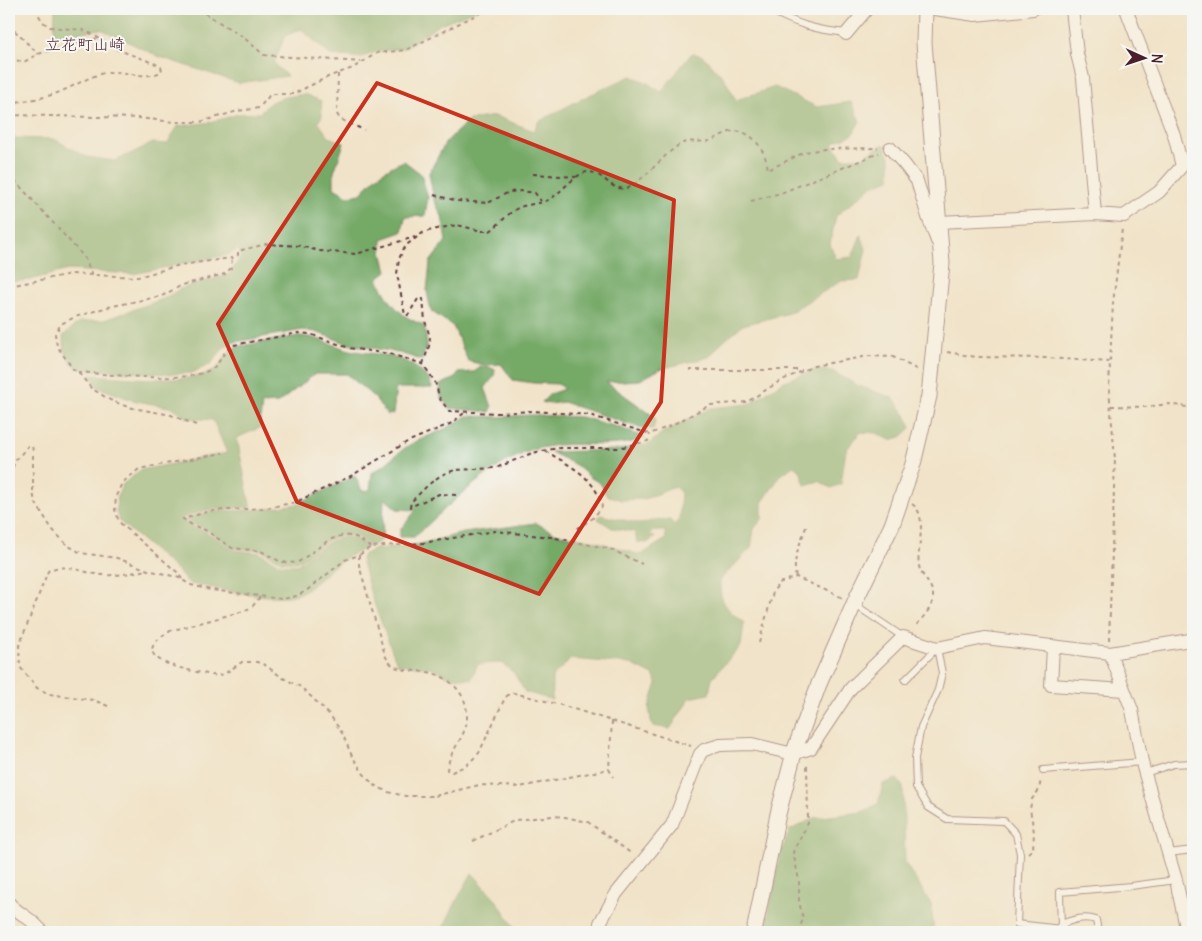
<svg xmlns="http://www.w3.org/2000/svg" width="1202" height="941" font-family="Delius,'Klee One',sans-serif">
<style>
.forest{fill:#74a966;stroke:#5f6448}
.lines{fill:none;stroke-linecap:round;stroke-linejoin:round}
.service-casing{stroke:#633c43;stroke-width:8}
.minor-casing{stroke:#633c43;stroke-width:14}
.tertiary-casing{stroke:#633c43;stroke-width:17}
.path{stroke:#633c43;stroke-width:2;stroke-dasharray:4 4;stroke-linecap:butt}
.service{stroke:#fff;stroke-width:6}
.minor{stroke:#fff;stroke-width:12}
.tertiary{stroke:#fff;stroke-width:15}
.marked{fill:none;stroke:#c8321e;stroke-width:4;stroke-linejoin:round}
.labels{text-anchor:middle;stroke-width:4;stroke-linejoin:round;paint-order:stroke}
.quarter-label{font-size:16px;fill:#4a1f2b;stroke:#f6f6f2}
</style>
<rect width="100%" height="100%" fill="#f6f6f2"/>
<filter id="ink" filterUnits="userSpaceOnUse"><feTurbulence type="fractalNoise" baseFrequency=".02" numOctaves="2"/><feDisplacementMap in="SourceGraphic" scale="10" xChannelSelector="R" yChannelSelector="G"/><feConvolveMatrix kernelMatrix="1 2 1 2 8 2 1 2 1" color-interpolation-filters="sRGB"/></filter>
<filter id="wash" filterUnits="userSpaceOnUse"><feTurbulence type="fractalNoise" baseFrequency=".0096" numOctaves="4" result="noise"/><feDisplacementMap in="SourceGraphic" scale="20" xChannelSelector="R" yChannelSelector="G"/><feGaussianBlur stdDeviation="1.12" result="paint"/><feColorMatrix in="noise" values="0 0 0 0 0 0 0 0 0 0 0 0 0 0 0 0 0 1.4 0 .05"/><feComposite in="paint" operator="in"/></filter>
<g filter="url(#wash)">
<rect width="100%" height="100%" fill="#f1e3c9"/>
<path class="forest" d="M55,9H479L440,24L404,48L375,52L361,58L330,55L301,29L285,36L274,63L287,76L239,83L160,57L101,29L54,36Z
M692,53L703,56L724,78L736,100L775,87L817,107L851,102L860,121L853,134L833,143L842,158H861L884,144L890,157V179L872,186L836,216L830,244L836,259L852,257L861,235L866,249L859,280L841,281L789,313L743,325L723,341L709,357L660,369L640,380L606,382L656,418L653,429L640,428L563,402L550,404L542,402L550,394L564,389L558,384L533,383L513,380L501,364L485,365L468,361L453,326L431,311L427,291L430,262L446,241L442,216L434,200L429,173L446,142L469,120L495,116L534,131L538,122L581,99L631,76L646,82L661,92Z
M304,94L321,101L322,116L318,122L329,137L344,143L334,172V188L348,196L361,194C374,177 384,169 404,161L421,174L428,197L425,216L405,217L402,232L382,239V252L387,271L378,278C386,300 401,318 424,325L427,344L422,360L396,352L349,344L316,332L303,330L234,342L224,347L211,364L192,373L170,374L80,369C67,363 64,349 63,336L79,322L104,320L163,299L180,289L230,274L241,256L238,249L227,255L133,274L68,270L30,280L9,282V141L11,138L54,139L87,157L115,161L153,143L167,144L178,126L212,122L238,114L260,113C273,96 284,98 304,94Z
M298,336C315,336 330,344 346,349C372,356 396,351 419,370C426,376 430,379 432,388H396L393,414L387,415L375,398L347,374H315L278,403L262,404L259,428L237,438L249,500L252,507L210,509L184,517L182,519L192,527L205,531L233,550L260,553L280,564L297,565L330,541L343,537L355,538L368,546C360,552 352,554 344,559C328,568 312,591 294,595C270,601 217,588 191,584L184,579L178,571L119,521L116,511L117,496L123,484L141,470L227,453L213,420L187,418L174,408L132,400L98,387L90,375C117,376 194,386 214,370C222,364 226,353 235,347Z
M481,367H489L495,370L494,376L485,388L492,407L490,412L449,408L441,397L440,385L455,378L458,373L474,372Z
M814,370L832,371L857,385L893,398L906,415L911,428L901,437L890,440L877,433L861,432L846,450L841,484L831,488L819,481L805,485L800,470L793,466L780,476L762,503V519L754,529L751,548L720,580C719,603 727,609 744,623L741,646L712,678L709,694L690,698L670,729L652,726L649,708L657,683L653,675L631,664L571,659L552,677V700L525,692L514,673L502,663L478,664L471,679L447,676L434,668L397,664L372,598L361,559L363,555L375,549L416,545L464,533L536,523L555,533L595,541L641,555L666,539L665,531H652L650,535L655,537L647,543L637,542L635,532L612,528L598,519L600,515L642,524L654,520H670L675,525L679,520L681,493L675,487L644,499L621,500L606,495L601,484L590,477L576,465L551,452L620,450L649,444L662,433L711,408L749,404L782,382Z
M531,415L581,417L621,428L645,438C614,450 583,441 551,446C498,453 453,503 414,537H399L401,529L416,510L397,509L384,498L382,540L371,546L356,536L342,535L329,539L307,556L296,562L281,561L261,550L233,548L206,529L192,524L185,519L210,512L267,509L297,504L355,476L362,491L370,490L372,473C387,465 398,451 413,443C431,434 450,429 466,416L499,417Z
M897,779L903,787L905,863L931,904L934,932H765L780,855L790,830L814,818L862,812L878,804L883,784Z
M472,873L494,897L518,932H441L458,898Z"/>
</g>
<g filter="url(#ink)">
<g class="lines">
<g class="service-casing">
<path id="service" d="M697,9H723
M768,9C796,24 815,30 847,33
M854,604L903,637
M937,648L942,673L938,690L921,727L915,758L916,787L928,807L947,819L1004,821L1016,834L1020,854L1017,924L1061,929L1060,892L1131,886L1176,880
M905,680L937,648
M1043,770L1142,762
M1145,773L1174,764L1193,763
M1168,853L1193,850
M1061,924C1073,920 1083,916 1096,920L1098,932"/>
</g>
<g class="minor-casing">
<path id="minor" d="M935,9L975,15L1033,9
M1072,9L1077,54L1083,78L1095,214
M1126,9L1174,135L1182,166
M846,34L867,9
M890,148L905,165L917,181L928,217L937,241
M939,222L1095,214L1124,216L1159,192L1182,166L1193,156
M1053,647L1051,685L1124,690
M1110,653L1132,710L1143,767L1176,880L1187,932
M9,903C18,914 35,920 42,932
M1061,929V932
M600,932V923L616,894L672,825L700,754L704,750L720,745L752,744L793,754L811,748L851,688L903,637L937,648L985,638L1110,653L1190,640L1193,642"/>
</g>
<g class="tertiary-casing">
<path id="tertiary" d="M754,932L778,814L795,749L819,684L857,597L892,525L913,464L929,396L942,263L924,43L925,9"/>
</g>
<path class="path" d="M198,9L243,37L264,55L361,62
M9,25L38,54
M9,59L24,62L38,54L91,39H99
M338,74L337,114L340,119L364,130
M9,104C22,100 37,100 51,95C69,90 86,77 104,73C122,68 145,82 162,71L161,67L156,64L116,49L92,34L83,30L50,27L43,22L35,9
M9,115L139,118L174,122H200L238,111L259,108L269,96L274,94H293L330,76L353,68L377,53L406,50L482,12L500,9
M9,174L84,257L92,275
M533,174L576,177
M434,195L458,201L488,203L509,192L522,191L535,193L541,201
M751,201L781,193L879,153
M9,286L71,274L138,277L180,265L232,258L238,255V251L266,244L301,246L319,251L356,254L415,237
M947,352L976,357L1048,358L1109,362
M423,364L429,346L430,337L425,321L423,299H418L408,315H405L397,274L399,259L405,246L424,232L446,227L457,225L482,231H490C499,225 507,214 516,209C526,203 541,205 552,198C562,191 578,171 589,172C603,172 611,192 626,188C640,185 665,153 679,145C688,139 699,143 709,141C716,139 722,134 730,132C752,127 766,151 768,170L805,152L824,149L878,148
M689,370H802
M78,372C108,374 190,385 213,368C222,361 221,352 234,345L298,333L310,334L349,348L390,354L423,364L435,382L440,399L449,411L498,413L534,411L589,415L650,434L672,425L710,405L747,402L780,381L814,366L868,356L893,357L918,370
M1111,406L1144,407L1169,404L1193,408
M196,425L171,415L128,407L110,400L91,388L78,372L73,369L57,346L55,334L61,324L75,317L108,307L162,296L182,285L225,274L231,268L232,258
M545,451C569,465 596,477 602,507L593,518L577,529
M9,475L16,460L28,446H32L33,451V492L35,502L52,529L67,545L81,553L117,558L148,570L177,577L191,585L211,590L282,599L297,596L306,591L345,560L359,555L371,547L423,543L495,531L551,537L610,549L642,564
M456,495L439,494L410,507L411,502L428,485L441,475L455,470L496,468L532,453L558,448H619L648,441L650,434
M912,504C929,515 916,549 919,566C921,577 934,585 933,598C932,609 921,619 915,627
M371,547L356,537L343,535L329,540L297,563L281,562L261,551L232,548L205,530L192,525L183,519L210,511L267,508L296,502L351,476L407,442L452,423L464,413
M359,555V565L385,655C388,661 391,666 398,668C408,672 421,670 432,673C447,676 463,691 466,706C472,736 450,745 447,770L452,772L467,765L479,753L505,698L509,694L514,693L561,705L691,746
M796,577C792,560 800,544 806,527
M182,579L177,572L119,522L115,510L116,496L122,483L139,469L223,453
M260,597L252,607L244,611L170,631C118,661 194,671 217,676L224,674L242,662H257L265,665L283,678L301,687L330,715L342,733L352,756L363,773L374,785L388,792L405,796H434L479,785L520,787L609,769
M1109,641L1115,459L1109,389L1110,362L1113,303L1122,229
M759,643L773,592L779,583L796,577L843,598
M108,706L93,700L49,694L37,688L20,667L19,646L48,571C66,561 86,575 105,575C120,576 134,572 148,570
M612,721L609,769L613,777
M473,841L516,820L552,816L565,817L588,822L632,854
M1028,853L1033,849L1034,832L1030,809L1032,799L1039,790L1041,779
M798,932L803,919L799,901V880L793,852L808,823L807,763"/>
<use href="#service" class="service"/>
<use href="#minor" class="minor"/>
<use href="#tertiary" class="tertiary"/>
</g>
</g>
<path d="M0 0H1202V941H0ZM377,83L674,200L661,402L539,594L297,502L218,324Z" fill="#f1e3c9" fill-opacity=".55" fill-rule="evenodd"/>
<path class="marked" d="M377,83L674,200L661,402L539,594L297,502L218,324Z"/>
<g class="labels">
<g class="quarter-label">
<text x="85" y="50">立花町山崎</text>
</g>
</g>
<rect width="1202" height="941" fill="none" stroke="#f6f6f2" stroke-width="30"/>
<g transform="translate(1144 58) rotate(93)" stroke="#f6f6f2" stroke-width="4" paint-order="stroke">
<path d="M0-4L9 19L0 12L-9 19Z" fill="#4a1f2b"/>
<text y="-8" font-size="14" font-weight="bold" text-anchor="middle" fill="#4a1f2b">N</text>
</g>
</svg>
